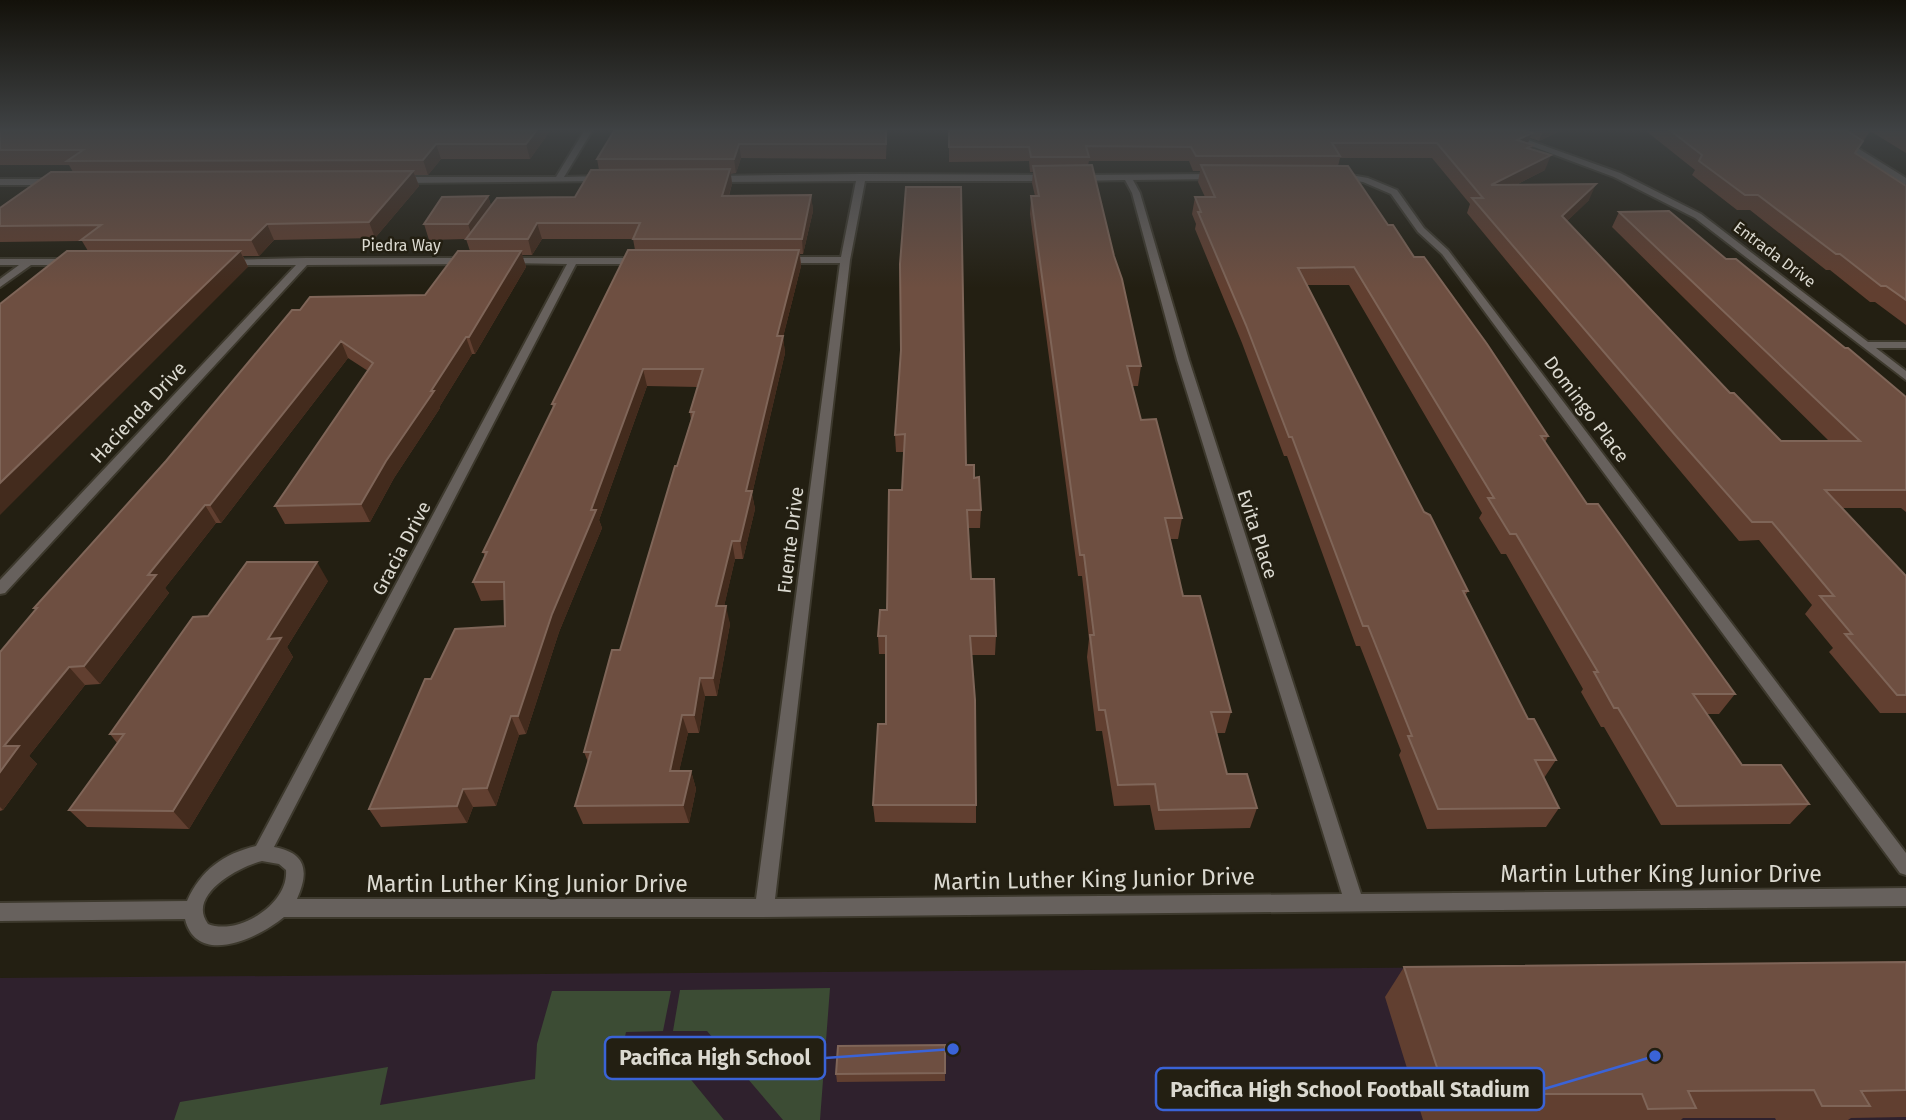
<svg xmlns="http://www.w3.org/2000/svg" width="1906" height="1120" font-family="'Fira Sans',sans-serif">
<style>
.education{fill:#2f212d}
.green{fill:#3c4c34}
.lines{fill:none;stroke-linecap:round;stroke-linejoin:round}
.street-casing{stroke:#3d392d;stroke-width:4}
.street{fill:#67615d;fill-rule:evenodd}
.wall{fill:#613f30}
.shaded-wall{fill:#432b1d}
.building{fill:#6e4f41;stroke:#7f6558;stroke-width:2}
.labels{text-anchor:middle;stroke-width:5;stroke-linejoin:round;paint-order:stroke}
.far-street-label{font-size:16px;fill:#dbd9d0;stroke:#231f12}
.street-label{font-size:19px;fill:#dbd9d0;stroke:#231f12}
.near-street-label{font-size:23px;fill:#dbd9d0;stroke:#231f12}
.leader{fill:none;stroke:#3a63d7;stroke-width:2.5}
.callout-dot{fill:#3a63d7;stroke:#231f12;stroke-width:2.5}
.callout{fill:#231f12;stroke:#3a63d7;stroke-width:2.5}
.callout-label{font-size:21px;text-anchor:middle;font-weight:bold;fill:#dbd9d0}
</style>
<rect width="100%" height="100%" fill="#231f12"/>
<path class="education" d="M1906,964V1120H0V978Z"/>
<path class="green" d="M830,988L820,1120H783L707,1031H673L680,990Z
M552,991H671L663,1031L626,1032L617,1071L683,1070L724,1120H174L180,1102L388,1067L380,1105L535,1079L537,1044Z"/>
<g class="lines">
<g class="street-casing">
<path id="street" d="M584,131H592L564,177L602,176L605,177V181L398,183L394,180L398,177H556Z
M1491,131H1503L1620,173L1701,214L1868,342H1906V348H1876L1906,371V380L1695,218L1614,177Z
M1820,131H1830L1906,178V185Z
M1339,173L1368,178L1397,190L1424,228L1448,250L1906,853V875L1900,873L1442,254L1418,232L1391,194L1363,182L1336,178V174Z
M861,174L1050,175L1054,178L1050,181H865L850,260L775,899L1342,894L1177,360L1132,193L1125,180L1077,181L1073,178L1077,175L1218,174L1221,175V179L1133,180L1140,193L1189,360L1361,894L1906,888V906L764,917H284C260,937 197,968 185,919L0,921V903L187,901C201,870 223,854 256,846L567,264L504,263V259L507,258H640L645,261L640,264H576L274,847C307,853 309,872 297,899H756L840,263H783L778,260L783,257H841L856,181L713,182L709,179L713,176ZM262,861L279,864L286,870C289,904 238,936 208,924C186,895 240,866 262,861Z
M0,179H56L60,182L56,185H0Z
M305,258H469L474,261L469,264L307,265L5,593L0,594V580L296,265H227L222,262L224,260Z
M0,259H70L75,262L70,265H31L0,287V279L19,265H0Z"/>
</g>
<use href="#street" class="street"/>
</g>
<path class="wall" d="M0,131H550L530,159H441L428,175H415L419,186L375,238L274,240L259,256H243L248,267L88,251L82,241L0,242V208L73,172L69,165H0Z
M614,131H887L886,159L741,158L736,173L731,174L732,184L729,196L811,195L813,211L803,254H800L801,266L783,337L785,353L752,494L755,509L743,559H735L724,606L730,624L717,696H705L699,733H688L679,771H691L696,789L689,823L583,824L575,806L588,762L584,752L620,650L691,420L690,412L698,387L647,386L599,520L602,528L559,632L526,734L519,735L496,806L473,807L467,823L381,827L369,809L431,679L505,626L504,600L481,601L473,582L485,557L483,552L553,408L552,404L635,250L633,239H542L532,255H522L526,267L475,354H472L440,406V408L394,478L370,522L285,524L275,506L368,371L348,358L221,523H216L165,588L169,593L100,684L85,685L29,756L37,764L3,810L0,811V652L36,610L34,608L300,310L425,295L470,251L466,239L429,240L424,224L488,196L491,206L575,197L599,170L597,159Z
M949,131H1560L1539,141L1530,138L1528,143L1533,145L1531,149L1545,170L1516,185L1589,200L1567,221L1730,393L1781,441H1829L1612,227L1619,212L1726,259L1906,397V512L1901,508H1842L1906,576V713H1880L1829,652L1833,648L1805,614L1812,605L1759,540L1739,541L1666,454L1467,213L1470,204L1432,158H1340L1338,166L1414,257L1548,436L1545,443L1587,504L1735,694L1719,714H1707L1742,765L1809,804L1790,824L1661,825L1604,727H1601L1581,692L1583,689L1506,554H1501L1479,518L1482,513L1349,285H1307L1424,512L1468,591L1465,596L1528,719L1556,760L1544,778L1559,808L1546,827L1427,829L1399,755L1401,751L1360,646H1356L1287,456H1284L1242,343L1195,229L1196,224L1192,214L1195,197H1205L1198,182L1200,171H1193L1189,161H1089L1088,165L1141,366L1138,386H1132L1141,420L1182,518L1178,539H1170L1183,596L1231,712L1225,733H1217L1227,774L1257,808L1250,828L1155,830L1150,805L1114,806L1102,731H1096L1087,657L1089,639L1082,576H1078L1030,214L1031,196H1035L1032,183L1033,172H1030L1029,161L949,162Z
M1646,131H1906V153L1870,131L1855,154L1906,186V325L1875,302H1870L1830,270H1826L1750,210H1737L1692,175L1695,170Z
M901,350L966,465L974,478L981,510L980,528H968L971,579L996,636L995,655H972L976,805V823L875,822L873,805L886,724V654H879L878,636L887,610L902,490L904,452H896L895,435Z
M328,581L287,647L293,657L189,829L87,827L69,810L117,743L110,734L208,616Z
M1906,962V1117L1851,1118L1848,1120H1776L1775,1118H1683L1681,1120H1423L1385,997L1404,967Z
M945,1045V1081L837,1082L836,1074Z"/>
<path class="shaded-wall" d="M536,131H550L530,159L526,144Z
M1543,131H1560L1539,141Z
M1532,133L1526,147L1517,140Z
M436,144L441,159L428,175L423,160Z
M739,144L741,158L736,173L734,159Z
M1551,155L1545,170L1486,200L1491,185Z
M730,169L732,184L724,211L722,196Z
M413,171L419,186L375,238L369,222Z
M1596,184L1589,200L1556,232L1562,216Z
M811,195L813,211L803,254L802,239Z
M488,196L493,211L473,239L468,224Z
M537,223L542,239L532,255L528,239Z
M267,224L274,240L259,256L251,240Z
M799,250L801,266L783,337L785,353L752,494L755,509L743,559L740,541L746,491L777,336Z
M240,251L248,267L0,515V483Z
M521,251L526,267L475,354L469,337Z
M466,337L472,354L440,406V408L394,478L370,522L361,504L386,461Z
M341,341L348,358L221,523L210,505Z
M643,369L647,386L599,520L602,528L559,632L526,734L518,716L552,614Z
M205,505L216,523L165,588L169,593L100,684L84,666L148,575Z
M732,541L735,559L720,624L716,606Z
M317,562L328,581L287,647L293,657L189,829L173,811L268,639Z
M726,606L730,624L717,696L713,678Z
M69,667L85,685L29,756L37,764L3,810L0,807V772L4,746Z
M700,678L705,696L699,733L694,715Z
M682,715L688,733L675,789L670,771Z
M511,716L519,735L496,806L487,788Z
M691,771L696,789L689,823L683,805Z
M463,789L473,807L467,823L457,806Z"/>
<path class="building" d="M0,131H536L526,144H436L423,160L67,161L83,150H0Z
M614,131H886V144H739L734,159H597Z
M949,131H1527L1532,133L1517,140L1533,145L1527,148L1551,155L1491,185L1596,184L1562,216L1730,393H1734L1781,441H1860L1619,212L1669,211L1726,259H1736L1845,348H1848L1906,397V490H1825L1906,576V695H1897L1845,634H1852L1820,596H1834L1772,522H1752L1676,436L1472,198H1483L1437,143H1332L1340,156H1196L1191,147L1086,146L1089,157H1031L1029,147H949Z
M1671,131H1847L1863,141L1855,153L1906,186V300L1886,286H1881L1840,254H1836L1758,195H1745L1699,161L1702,155Z
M1092,165L1114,256L1122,279L1141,366H1127L1141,420L1156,419L1182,518H1165L1183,596H1200L1231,712H1211L1227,774H1247L1257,808L1159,810L1155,784L1118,785L1105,710H1099L1090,635H1094L1084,555H1080L1031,196H1039L1033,166Z
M1201,165L1348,166L1388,225H1393L1414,257H1424L1487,344L1548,436H1541L1587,504H1598L1735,694H1693L1742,765H1781L1809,804L1677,806L1618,708H1614L1594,672H1598L1516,534H1510L1488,498H1494L1354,267L1298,268L1424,512L1430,515L1468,591H1463L1528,719H1534L1556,760H1535L1559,808L1438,809L1408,736H1412L1368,626H1363L1292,437H1289L1246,325L1198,212H1201L1195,197H1215Z
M730,169L722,196L811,195L802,239H633L640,223H537L528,239H466L497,198L575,197L591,170Z
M413,171L369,222L267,224L251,240H81L101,225L0,226V208L51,172Z
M906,187H961L966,465H974V478L979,477L981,510H967L971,579H994L996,636H970L975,700L976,805H873L878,724H886V636H878L880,610H887L889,490H902L905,434L895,435L901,350L900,264Z
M488,196L468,224H424L442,197Z
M628,250H799L777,336H783L746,491H752L740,541H732L716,606H726L713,678H700L694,715H682L670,771H691L683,805L575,806L591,752H584L612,650H620L675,466H677L694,412H690L703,369H643L591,510H596L552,614L518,716H511L487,788L463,789L457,806L369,809L425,679H431L455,629L505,626L504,582H473L487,552H483L555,404H552Z
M67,251H240L0,483V304Z
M458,251H521L469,337H466L431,391H434L386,461L361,504L275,506L373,363L341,341L210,505H205L148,575H156L84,666L69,667L4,746H19L0,772V652L37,608H34L166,461L292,310H300L310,297L425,295Z
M247,562H317L268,639L281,638L173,811L69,810L124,734H110L193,617L208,616Z
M1906,962V1090L1861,1091L1870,1106H1822L1814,1090L1688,1091L1696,1108L1648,1109L1642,1094H1533L1539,1110H1451L1404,967Z
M945,1045V1073L836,1074L838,1046Z"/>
<linearGradient id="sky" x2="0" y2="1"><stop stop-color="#13110a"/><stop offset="0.45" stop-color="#3f4244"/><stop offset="1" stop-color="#3f4244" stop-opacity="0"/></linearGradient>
<rect width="1906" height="288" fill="url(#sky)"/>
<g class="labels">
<g class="far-street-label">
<text x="401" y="251">Piedra Way</text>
<text transform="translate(1775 254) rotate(37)" y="6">Entrada Drive</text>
</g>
<g class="street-label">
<text transform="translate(1587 409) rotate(53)" y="7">Domingo Place</text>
<text transform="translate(138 412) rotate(-47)" y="7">Hacienda Drive</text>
<text transform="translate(1258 534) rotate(72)" y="7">Evita Place</text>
<text transform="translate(790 540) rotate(-83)" y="7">Fuente Drive</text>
<text transform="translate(401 548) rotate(-62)" y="7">Gracia Drive</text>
</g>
<g class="near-street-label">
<text x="1661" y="882">Martin Luther King Junior Drive</text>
<text transform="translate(1094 879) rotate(-1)" y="8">Martin Luther King Junior Drive</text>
<text x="527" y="892">Martin Luther King Junior Drive</text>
</g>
</g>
<path class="leader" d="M953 1049L825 1058M1655 1056L1544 1089"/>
<g class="callout-dot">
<circle cx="953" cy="1049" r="7"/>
<circle cx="1655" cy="1056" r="7"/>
</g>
<g class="callout">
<rect x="605" y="1037" width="220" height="42" rx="7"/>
<rect x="1156" y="1068" width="388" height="42" rx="7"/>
</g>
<g class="callout-label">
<text x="715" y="1065">Pacifica High School</text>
<text x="1350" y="1097">Pacifica High School Football Stadium</text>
</g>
</svg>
